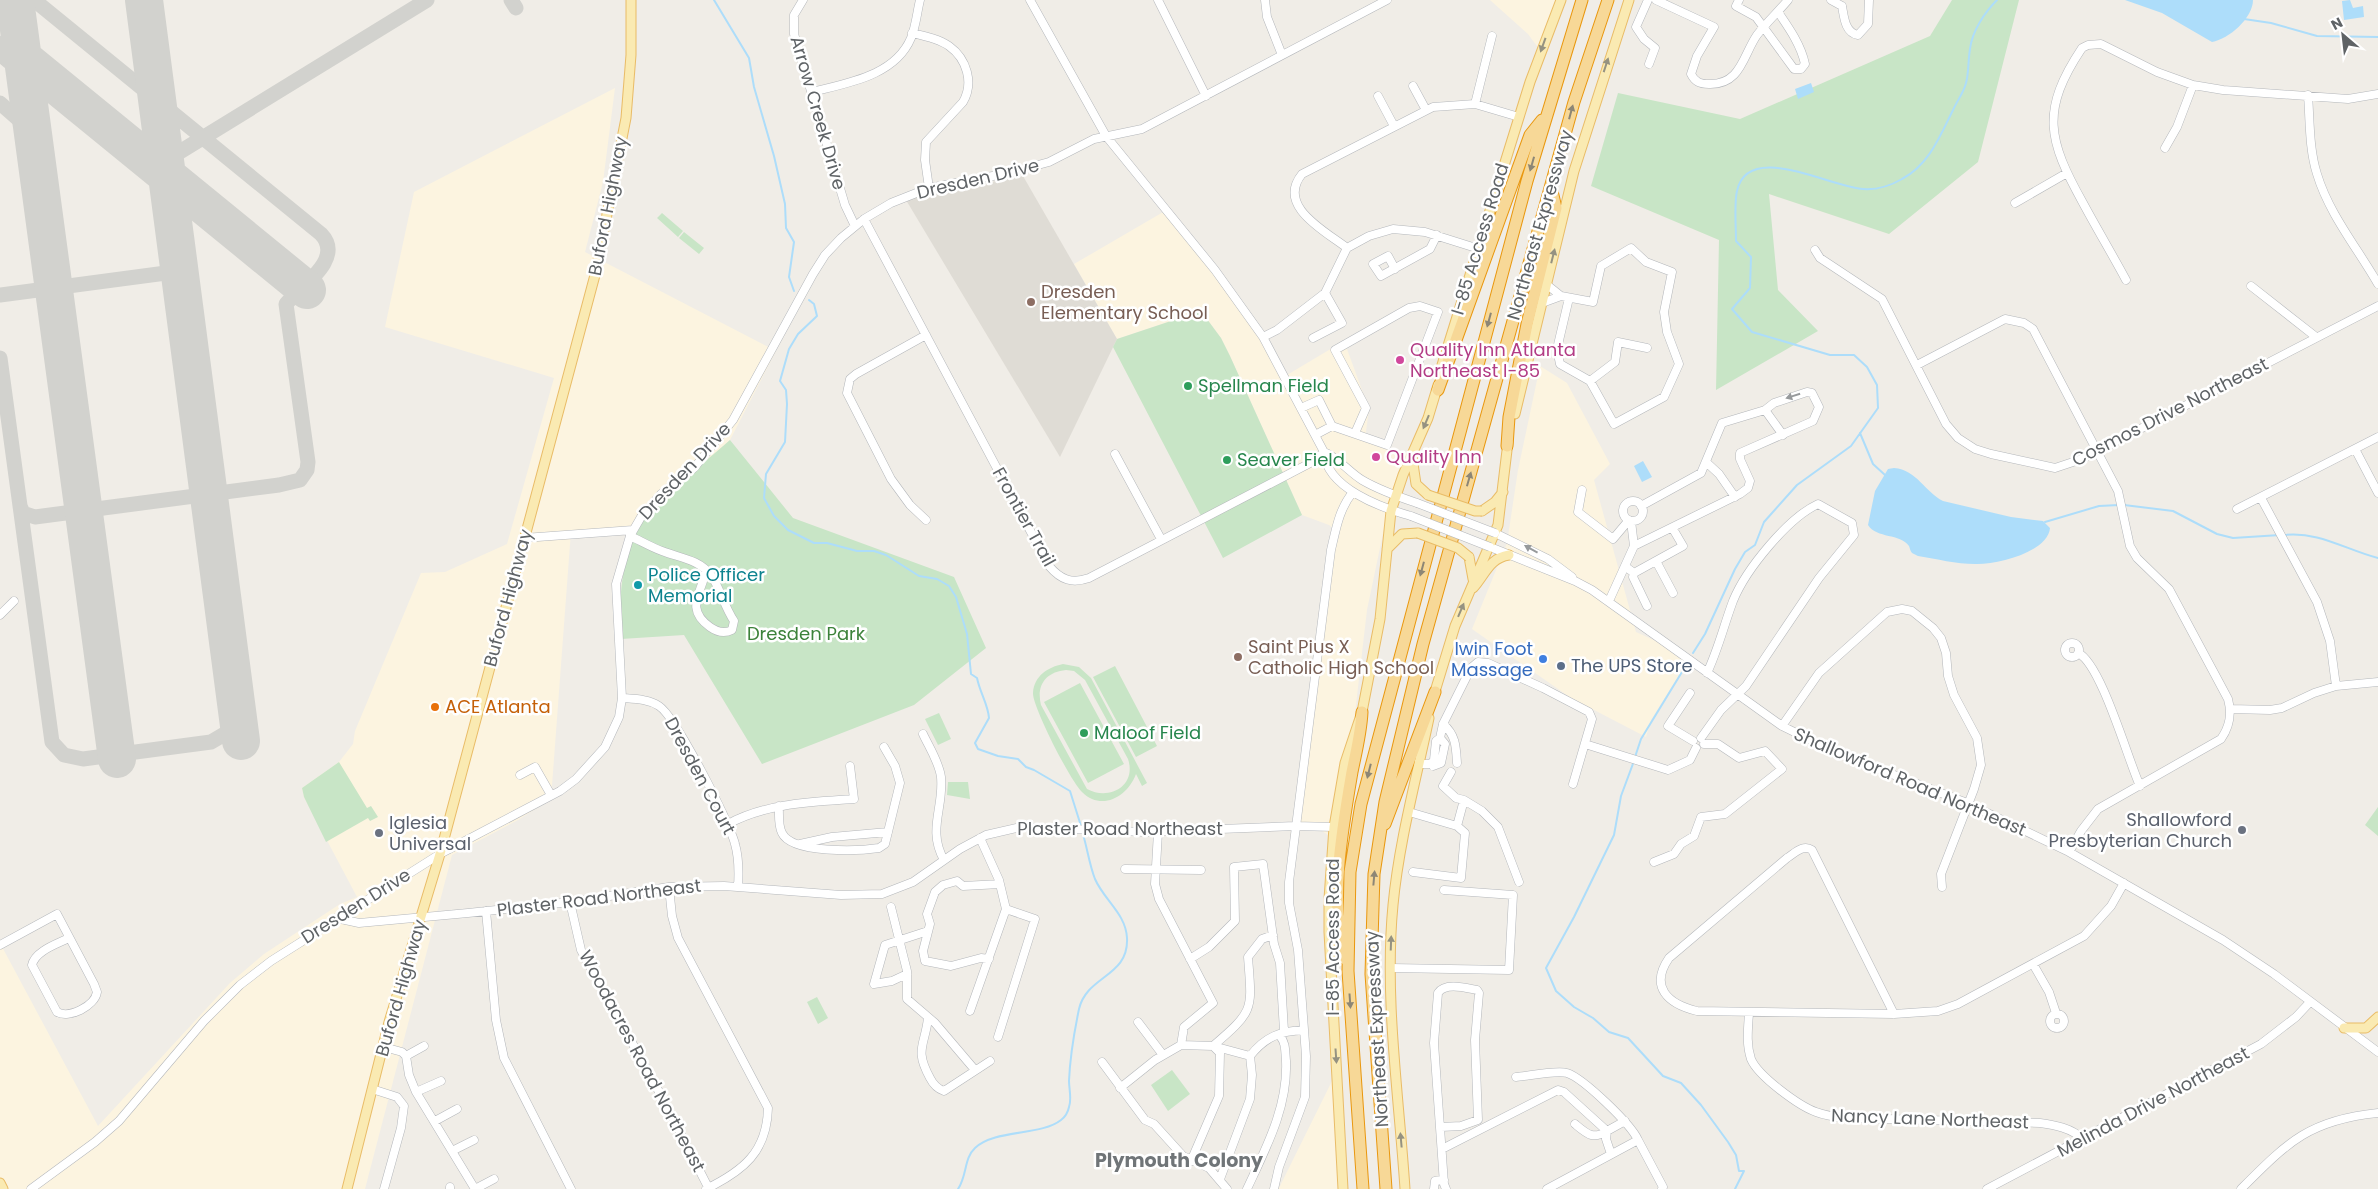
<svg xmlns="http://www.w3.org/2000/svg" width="2378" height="1189" font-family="Poppins,sans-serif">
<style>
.commercial{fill:#fcf4e0}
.education{fill:#dfdcd5}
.green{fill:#c8e5c6;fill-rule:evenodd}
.water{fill:#adddfa}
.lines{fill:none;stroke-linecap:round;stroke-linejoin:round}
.stream{stroke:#adddfa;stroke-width:2}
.taxiway{stroke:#d2d2ce;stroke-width:15}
.runway{stroke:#d2d2ce;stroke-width:38}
.minor-casing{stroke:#b4b7bb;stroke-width:9}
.major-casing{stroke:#e9bc67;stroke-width:11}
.highway-casing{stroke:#e9970e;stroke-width:13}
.minor{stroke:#fff;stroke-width:8}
.major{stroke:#faeab2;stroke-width:9}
.highway{stroke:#f7d897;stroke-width:11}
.minor-bridge-casing{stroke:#b4b7bb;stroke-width:9;stroke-linecap:butt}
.major-bridge-casing{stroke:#e9bc67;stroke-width:11;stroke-linecap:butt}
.minor-bridge{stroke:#fff;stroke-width:8}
.major-bridge{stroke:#faeab2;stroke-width:9}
.oneway{fill:#959281}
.oneway2{fill:#8d8675}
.oneway3{fill:#979a9c}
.education-dot{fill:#8d6e63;stroke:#fff;stroke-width:2}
.hotel-dot{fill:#d1479c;stroke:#fff;stroke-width:2}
.leisure-dot{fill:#2e9e5b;stroke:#fff;stroke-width:2}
.culture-dot{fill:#0f9aa8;stroke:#fff;stroke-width:2}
.shop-dot{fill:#3f7fe0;stroke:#fff;stroke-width:2}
.service-dot{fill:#5c6f8a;stroke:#fff;stroke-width:2}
.food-dot{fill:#e8710a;stroke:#fff;stroke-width:2}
.worship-dot{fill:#6b7280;stroke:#fff;stroke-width:2}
.labels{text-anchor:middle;stroke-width:5;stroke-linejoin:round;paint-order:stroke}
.street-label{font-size:18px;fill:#5f6366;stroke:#fff}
.education-label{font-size:18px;fill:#785e54;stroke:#fff;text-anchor:start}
.hotel-label{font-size:18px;fill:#b23c85;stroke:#fff;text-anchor:start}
.leisure-label{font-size:18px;fill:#27864d;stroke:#fff;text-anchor:start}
.culture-label{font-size:18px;fill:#0d838f;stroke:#fff;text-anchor:start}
.park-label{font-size:18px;fill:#3c823a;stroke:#fff}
.shop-label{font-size:18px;fill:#366cbe;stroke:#fff;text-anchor:end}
.service-label{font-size:18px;fill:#4e5e75;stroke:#fff;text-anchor:start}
.food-label{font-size:18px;fill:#c56008;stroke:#fff;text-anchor:start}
.worship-label{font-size:18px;fill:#5b616d;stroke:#fff;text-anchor:end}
.neighbourhood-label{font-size:19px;font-weight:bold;fill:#707578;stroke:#fff}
</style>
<rect width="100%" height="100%" fill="#f0ede7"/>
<path class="commercial" d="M1490,0H1560L1542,53L1528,34Z
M615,88L603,182L585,252L776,351L730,440L651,511L637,530L571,531L551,799L518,820L452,855L365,1189H0V943L98,1126L230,983L264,954L340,904L357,897L304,797L302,788L339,762L353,744L355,731L421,573L445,572L507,544L554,378L385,327L414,192Z
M1165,211L1263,335L1287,375L1344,341L1369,409L1365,439L1403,455L1390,500L1367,610L1352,739L1333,799L1328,835L1319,829L1297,831L1329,571L1340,533L1329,525L1302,515L1230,356L1221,338L1201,311L1117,339L1074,264Z
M1540,366L1567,383L1610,464L1594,480L1636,632L1669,647L1687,662L1651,720L1646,737L1571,698L1472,629L1507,543L1518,470Z
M1332,1081L1338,1189H1279V1188Z"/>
<path class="education" d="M1023,176L1117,339L1060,457L906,200L931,193Z"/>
<path class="green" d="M1952,0H2019L1978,162L1889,234L1769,194L1778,290L1818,331L1716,390L1719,240L1591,186L1618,93L1740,119L1930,36Z
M662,213L683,231L678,237L657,218Z
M684,232L704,248L699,254L679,238Z
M1201,311L1221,338L1230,356L1302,515L1223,558L1113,347L1117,339Z
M730,440L793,518L954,577L986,648L914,705L762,764L684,635L621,639C618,587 622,536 663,497C684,477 708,460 730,440Z
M1063,664L1079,667L1091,678L1147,783L1142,786L1136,774C1128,796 1102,812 1082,792C1071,782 1032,706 1033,693C1034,676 1048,667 1063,664ZM1066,670L1074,671L1085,680L1128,759C1137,786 1109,801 1087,789L1041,705C1036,685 1046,672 1066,670Z
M1115,666L1157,746L1136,757L1093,677Z
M1080,683L1124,764L1088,783L1044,702Z
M939,713L951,739L938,745L925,719Z
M339,762L367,808L371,806L378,817L370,821L368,818L326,842L304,797L302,788Z
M948,782H968L970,799L947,795Z
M2378,807V836L2365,825Z
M817,997L828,1018L818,1024L807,1002Z
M1172,1070L1190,1094L1168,1111L1151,1085Z"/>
<path class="water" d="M2125,0H2253C2253,18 2229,39 2212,42L2162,13Z
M2350,0L2353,8L2363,6L2364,17L2344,20L2342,1Z
M1811,83L1814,92L1798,99L1795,89Z
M1643,461L1652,477L1642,482L1634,466Z
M1894,468C1917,470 1925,492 1943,501L2011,517L2043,521L2050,528C2048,552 1997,565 1975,564C1956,564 1937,559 1918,556L1912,553C1910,551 1910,548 1909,546C1900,533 1877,539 1868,525L1875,491L1888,469Z"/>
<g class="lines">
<path class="stream" d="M714,0L749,58L754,87L774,156L785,204L786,228L794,242L789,277L794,291
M2244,19L2271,23L2317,36L2378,37
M809,300L814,304L817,316L798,334L789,349L780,381L786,390L787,404L785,442L766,474L764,498L774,516L788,530L814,543H827L857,551H874L886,555L919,576L937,579L949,586L956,597L967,634L971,674L977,678C980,693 988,704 989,718L975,743L978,749L998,756L1018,759L1026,767L1034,770L1070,791L1081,826
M1860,433L1873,464L1885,475
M2124,505L2173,511L2217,534L2233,538L2280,535
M2045,522L2099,506L2119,505
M2284,535C2319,531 2346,550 2378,558
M1693,653L1705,634L1735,569L1745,552L1755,545L1764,522L1797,485L1851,446L1878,408L1877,385L1867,367L1854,355H1830L1752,332L1732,309L1750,288L1751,257L1736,241C1736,227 1734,203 1737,191C1748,140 1832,188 1863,189C1877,190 1890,186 1902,179C1929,165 1940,136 1953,110C1957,101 1964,92 1966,83C1969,72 1968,60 1970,49C1972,31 1985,12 1997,0
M1635,757L1641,739L1685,667
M1634,761L1621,796L1614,835L1574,917L1546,968L1556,991L1574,1007L1593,1018L1609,1032L1628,1038L1663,1076L1681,1083L1701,1105L1728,1142L1736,1155L1739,1171H1744L1735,1189
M958,1189C967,1176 964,1158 975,1148C995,1129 1041,1136 1061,1120C1065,1117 1068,1112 1069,1107C1072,1099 1069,1089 1069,1081C1070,1057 1074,1033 1079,1009C1087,975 1129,977 1127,938C1126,914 1104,900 1095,879C1089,864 1087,846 1082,831"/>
<path class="taxiway" d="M511,0L516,8
M0,103L34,133
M165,161L427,0
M0,295L181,271
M0,358L52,742L64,755L83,759L211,742L228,732
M20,506L23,513L35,517L279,485L300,480L307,470L308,462L286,304C301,286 345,259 321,234L34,0"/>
<path class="runway" d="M15,0L117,759
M144,0L241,741
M13,50L307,290"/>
<g class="minor-casing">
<path id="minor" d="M803,0L794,15V34L845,205L855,226
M1030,0L1106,136L1215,270L1263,337L1324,452C1326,488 1382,508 1411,516
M1158,0L1206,96
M1265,0L1267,17L1282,55
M1648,0L1636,27L1644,39L1655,48L1649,64
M1656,0L1714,27L1697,56L1691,74C1695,82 1700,84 1709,84C1741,85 1743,55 1757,35C1767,22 1778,12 1788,0
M1739,0L1736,6L1756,17L1794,69H1801L1805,64C1801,45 1789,28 1778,12
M1831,0L1842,6
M1842,6C1844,17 1845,33 1858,35L1868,24L1869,0
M912,33C925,36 939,39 949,46C967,59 974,83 963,102L926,142L925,160L929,188
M1413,86L1426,110
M812,92C847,83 895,76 911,38C916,26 917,12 920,0
M2308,95C2310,121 2309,149 2317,174C2329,214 2358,249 2378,284
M1378,96L1394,126
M1475,104L1492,36
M2165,148L2177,127L2193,85
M2015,203L2067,173
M864,219L1049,566C1061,580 1072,584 1089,578L1314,461L1324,452
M1347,248C1325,231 1276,206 1302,174L1433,107L1475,104L1519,117
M1815,250L1820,258L1882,299L1946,424L1958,438L1975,449L1991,454L2055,468L2082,459L2378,306
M1395,269L1388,256L1373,264L1381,276L1430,249L1437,235
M2126,280C2112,254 2097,229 2083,203C2048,140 2040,111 2082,48L2088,45L2101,44L2157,72L2193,85L2223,90L2348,99L2378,94
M1546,284L1561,296
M2251,286L2316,337
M1542,303L1561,296L1593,302L1601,266L1631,248L1646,262L1672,272L1664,312L1667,332L1679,364L1664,397L1614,424L1590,381L1560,364L1557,349L1569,298
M926,335L856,374L850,379L847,393L891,479L910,505L926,520
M1263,337L1277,330L1325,293L1347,248L1369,236L1393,229L1425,232L1476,248
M1313,338L1342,323L1325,293
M1917,365L2005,319L2024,323L2033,329L2118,491L2130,546L2137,558L2169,589L2228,699C2232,714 2230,726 2221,739L2098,809L2081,831L2069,852
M1590,381L1615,362L1618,342L1647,348
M1301,408L1319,400L1332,426L1315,435
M1765,410L1783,435
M1332,426L1387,445L1438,312L1420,306L1409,308L1335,350L1366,408L1355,433
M2355,449L2378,493
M1324,452C1335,455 1350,473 1362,480C1379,490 1399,497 1417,503
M1115,454L1161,539
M1706,462L1719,474L1735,497
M1582,490L1578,512L1613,539L1629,520
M2261,498L2317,602L2330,641L2336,686
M1623 511a10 10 0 1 1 20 0a10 10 0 1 1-20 0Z
M2237,509L2378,437
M1495,533L1548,559L1572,577
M630,536C641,541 651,547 662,551C680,558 698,559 711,575C720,588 724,606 734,621L732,630C724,634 717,632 710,627C684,608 702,593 706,570
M524,538L633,530
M1634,546L1740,494L1748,488L1750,481L1740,459V453L1813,421L1819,407L1812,393L1807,392L1774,403L1765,410L1722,423L1701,473L1641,506
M1490,547L1575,581L1592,590L1782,726L1837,753L1967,803L2069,852L2223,940L2274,974L2378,1052
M1656,561L1673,593
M1626,567L1634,573L1683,546L1673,529
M1634,573L1633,577L1647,606
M1609,601L1634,546L1631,521
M0,615L14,601
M2065 650a7 7 0 1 1 14 0a7 7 0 1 1-14 0Z
M2078,653C2101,663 2128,760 2140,786
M1690,693L1668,726L1693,741
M622,698C635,699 648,699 659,706C676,717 730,823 735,844C739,858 739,872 738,887
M2231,709L2270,710L2282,708L2314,693L2336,686L2378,682
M1443,724C1456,735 1456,747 1457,763
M1782,726L1819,673L1887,612L1902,609L1912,611L1933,628L1941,638L1946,653L1948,676L1954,695L1977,738L1981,765L1974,789L1941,874L1942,887
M923,734C929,747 939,762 941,777C944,808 927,830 944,860
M1701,738L1721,710L1746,686L1819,578L1854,535L1852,523L1818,504C1788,518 1746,569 1733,601C1724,625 1718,650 1707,673
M1585,744L1668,770L1690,760L1696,748
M1419,764H1431L1434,760L1436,741L1440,738L1443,724L1471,668L1478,662L1488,663L1543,688L1589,712L1592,719L1573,784
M1433,766L1441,763L1445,744L1440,738
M1451,772L1443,786L1456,798L1464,800L1482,811L1498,827L1519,882
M520,775L535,767L551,795
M779,806C779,814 778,826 782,833C792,854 859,851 879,848L885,844L900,783L895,766L884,747
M1409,812L1457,826L1465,833L1461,878L1413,872
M728,824C767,803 811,802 854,799L850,766
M1457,826L1464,800
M800,844L832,837L888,832
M1654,862L1674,854L1681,844L1694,836L1701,817L1725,814L1782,769L1765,751L1739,758L1718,744H1704
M1125,869L1201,870
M669,887L672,916L678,938L768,1108C767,1152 743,1171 706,1189
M570,902L581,950L663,1099L709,1189
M891,907L907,971V999L935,1023L975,1070
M486,911L496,1020L504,1058L571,1189
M336,918L359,923L468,913L570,902L669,887L724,886L841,895L882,894L913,882L960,849L986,835L1021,827L1144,832L1295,826L1334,827
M0,945L57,914L94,984L97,992C95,1006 69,1019 57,1012L32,965C35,951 57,944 69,938
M989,959L981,958L951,966L925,961L923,951L930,924L927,914L935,892L943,885L957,881L963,886L1000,884
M1190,959L1209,947L1235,921L1234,867L1263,864L1274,944L1280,963L1284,1031L1280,1036C1286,1043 1285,1051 1286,1061C1288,1107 1266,1148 1247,1189
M2033,964L2049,992L2056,1013
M1391,968L1509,970L1513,895L1444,890
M907,974L892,981L874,984L885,945L928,931
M970,1011L1006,909L999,880L980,838
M1749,1013C1748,1029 1746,1044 1751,1059C1758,1076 1799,1106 1816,1112C1826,1116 1836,1117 1847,1118L2040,1123C2055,1125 2071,1128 2083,1139
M2050 1021a7 7 0 1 1 14 0a7 7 0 1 1-14 0Z
M1894,1014L1812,850C1803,844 1795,853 1787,858L1669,958C1649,987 1668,1004 1697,1011L1894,1014L1938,1011L1958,1004L2084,936L2111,906L2124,883
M928,1018C925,1046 914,1049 930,1078C933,1084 938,1089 944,1091L990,1061
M1138,1022L1163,1055
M998,1037L1035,919L1006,909
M1181,1045L1213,1046C1255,1010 1252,1010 1248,957L1262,939L1273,935
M384,1047L402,1052L406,1056L409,1075L416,1092L475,1189
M406,1056L424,1046
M1102,1062L1145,1120L1154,1124L1183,1156L1209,1168L1227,1189
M1516,1077C1528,1076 1556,1070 1567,1073C1583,1078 1631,1124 1638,1140
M1120,1088L1155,1060L1181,1045L1184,1027L1213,1003L1159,899L1155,884L1158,832
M372,1089L397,1097L404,1106L401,1128L384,1189
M416,1092L441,1081
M435,1121L457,1109
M1575,1124C1587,1134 1593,1140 1607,1131
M1441,1127L1461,1126L1478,1120L1475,1040L1479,993L1477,990C1466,988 1445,982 1438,993L1434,1043L1444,1184L1446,1189
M1607,1131L1606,1139L1611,1154
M1442,1149L1558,1090L1564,1092L1607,1131L1625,1121
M452,1151L474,1140
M1191,1161L1219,1096L1220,1053L1213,1046L1250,1056
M1220,1179L1250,1099L1252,1075L1250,1056C1265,1037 1280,1031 1304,1030
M31,1189L95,1142L119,1121L204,1021L240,985L271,961L440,854L560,791L576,779L605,747L619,717L622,698L616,584L630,536L641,517L661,494L694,468L733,420L813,274L825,255L841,238L864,219L891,203L929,188L1014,172L1038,165L1049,162L1094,139L1142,129L1387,0
M450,1189V1187
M475,1189L494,1179
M1274,1189L1279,1167L1305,1097L1306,1056L1298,950L1289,903V882L1331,550C1336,529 1339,509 1353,492
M1434,1189L1435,1181L1444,1180
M1547,1189L1638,1140L1663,1187L1662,1189
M1987,1189L2261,1044L2296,1017L2310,1002
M2241,1189C2288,1142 2309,1120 2378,1113"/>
</g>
<g class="major-casing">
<path id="major" d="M1442,365L1530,82L1561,0
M1515,414L1574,171L1629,0
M1412,457L1416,484L1428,495
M1482,511L1495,502L1503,492
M1387,549L1402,534L1418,533
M1469,557L1473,579
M1473,588C1485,575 1489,558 1509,555
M1433,698L1455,626L1498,525L1508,442
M2344,1028H2366L2378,1017
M0,1183L3,1189
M347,1189L389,1022L440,854L595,275L626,118L631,55V0
M1343,1189L1329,932V899L1334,827L1345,763L1362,712L1380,619L1391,511L1403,475L1428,418L1438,385
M1405,1189C1399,1096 1384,998 1393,905C1399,842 1416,780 1429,718"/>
</g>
<g class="highway-casing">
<path id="highway" d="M1438,390L1530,135L1542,120
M1507,446L1509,417L1527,324L1556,208L1551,187
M1385,824L1435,692
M1345,959C1329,903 1342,830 1352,772C1356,752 1361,733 1362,712
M1363,1189L1348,971L1350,872L1361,804L1527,181L1582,0
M1386,1189L1371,974L1374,874L1385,802L1423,644L1574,102L1608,0"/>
</g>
<use href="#minor" class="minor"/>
<use href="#major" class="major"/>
<use href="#highway" class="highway"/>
<g class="minor-bridge-casing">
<path id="minor-bridge" d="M1417,503L1495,533
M1411,516L1490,547"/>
</g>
<g class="major-bridge-casing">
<path id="major-bridge" d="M1428,495L1475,511H1482
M1418,533L1458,548L1469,557"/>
</g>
<use href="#minor-bridge" class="minor-bridge"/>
<use href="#major-bridge" class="major-bridge"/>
</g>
<defs><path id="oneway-solid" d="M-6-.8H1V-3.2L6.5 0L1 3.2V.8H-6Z" transform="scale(1.25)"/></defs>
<g class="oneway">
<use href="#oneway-solid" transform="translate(1543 45) rotate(110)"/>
<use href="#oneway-solid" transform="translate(1606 65) rotate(-72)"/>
<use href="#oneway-solid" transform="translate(1553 256) rotate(-76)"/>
<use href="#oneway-solid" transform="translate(1426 422) rotate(113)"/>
<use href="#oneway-solid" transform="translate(1461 610) rotate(-67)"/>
<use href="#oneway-solid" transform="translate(1391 943) rotate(-88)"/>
<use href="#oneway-solid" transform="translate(1336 1056) rotate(86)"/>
<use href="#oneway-solid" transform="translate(1401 1140) rotate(-95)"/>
</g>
<g class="oneway2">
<use href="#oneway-solid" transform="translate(1571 112) rotate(-75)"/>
<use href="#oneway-solid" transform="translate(1532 164) rotate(106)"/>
<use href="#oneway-solid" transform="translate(1489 320) rotate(105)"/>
<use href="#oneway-solid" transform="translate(1469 479) rotate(-74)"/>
<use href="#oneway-solid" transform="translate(1422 569) rotate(105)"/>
<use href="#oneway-solid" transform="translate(1369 771) rotate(104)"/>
<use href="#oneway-solid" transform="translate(1374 878) rotate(-85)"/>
<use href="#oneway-solid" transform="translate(1350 1001) rotate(86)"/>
</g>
<g class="oneway3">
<use href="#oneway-solid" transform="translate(1793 396) rotate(162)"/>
<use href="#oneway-solid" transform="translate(1531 549) rotate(-151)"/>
</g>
<g class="education-dot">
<circle cx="1031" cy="302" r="5"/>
<circle cx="1238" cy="657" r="5"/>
</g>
<g class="hotel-dot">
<circle cx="1400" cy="360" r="5"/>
<circle cx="1376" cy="457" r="5"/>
</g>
<g class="leisure-dot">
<circle cx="1188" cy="386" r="5"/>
<circle cx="1227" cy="460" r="5"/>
<circle cx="1084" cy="733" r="5"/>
</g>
<circle class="culture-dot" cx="638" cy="585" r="5"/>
<circle class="shop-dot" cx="1543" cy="659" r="5"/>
<circle class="service-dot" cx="1561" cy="666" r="5"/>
<circle class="food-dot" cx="435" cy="707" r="5"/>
<g class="worship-dot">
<circle cx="2242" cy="830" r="5"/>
<circle cx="379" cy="833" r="5"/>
</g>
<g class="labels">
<g class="street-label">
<text transform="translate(818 113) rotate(74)" y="6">Arrow Creek Drive</text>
<text transform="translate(978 179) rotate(-13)" y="6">Dresden Drive</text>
<text transform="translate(608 206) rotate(-79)" y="6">Buford Highway</text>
<text transform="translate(1540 225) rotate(-74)" y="6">Northeast Expressway</text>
<text transform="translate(1480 239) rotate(-73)" y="6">I-85 Access Road</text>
<text transform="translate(2170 412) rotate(-27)" y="6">Cosmos Drive Northeast</text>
<text transform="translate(685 471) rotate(-47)" y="6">Dresden Drive</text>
<text transform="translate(1024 517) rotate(61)" y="6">Frontier Trail</text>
<text transform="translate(508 598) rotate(-75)" y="6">Buford Highway</text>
<text transform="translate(700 776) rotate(62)" y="6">Dresden Court</text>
<text transform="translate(1910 782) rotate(23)" y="6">Shallowford Road Northeast</text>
<text x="1120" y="835">Plaster Road Northeast</text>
<text transform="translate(599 898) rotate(-7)" y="6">Plaster Road Northeast</text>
<text transform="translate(356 906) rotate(-32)" y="6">Dresden Drive</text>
<text transform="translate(1333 937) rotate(-90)" y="6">I-85 Access Road</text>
<text transform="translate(401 988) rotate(-74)" y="6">Buford Highway</text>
<text transform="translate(1377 1029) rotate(-93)" y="6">Northeast Expressway</text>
<text transform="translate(642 1061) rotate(62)" y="6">Woodacres Road Northeast</text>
<text transform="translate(2153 1102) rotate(-28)" y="6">Melinda Drive Northeast</text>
<text transform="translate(1930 1119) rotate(2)" y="6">Nancy Lane Northeast</text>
</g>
<g class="education-label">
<text x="1041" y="298">Dresden<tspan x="1041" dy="21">Elementary School</tspan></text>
<text x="1248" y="653">Saint Pius X<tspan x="1248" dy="21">Catholic High School</tspan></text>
</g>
<g class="hotel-label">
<text x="1410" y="356">Quality Inn Atlanta<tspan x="1410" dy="21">Northeast I-85</tspan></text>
<text x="1386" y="463">Quality Inn</text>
</g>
<g class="leisure-label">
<text x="1198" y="392">Spellman Field</text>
<text x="1237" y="466">Seaver Field</text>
<text x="1094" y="739">Maloof Field</text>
</g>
<g class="culture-label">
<text x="648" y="581">Police Officer<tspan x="648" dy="21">Memorial</tspan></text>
</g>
<g class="park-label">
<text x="806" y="640">Dresden Park</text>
</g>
<g class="shop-label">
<text x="1533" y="655">Iwin Foot<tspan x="1533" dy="21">Massage</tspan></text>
</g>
<g class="service-label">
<text x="1571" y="672">The UPS Store</text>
</g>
<g class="food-label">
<text x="445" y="713">ACE Atlanta</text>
</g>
<g class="worship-label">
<text x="2232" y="826">Shallowford<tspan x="2232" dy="21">Presbyterian Church</tspan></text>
<text x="389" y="829" text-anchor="start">Iglesia<tspan x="389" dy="21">Universal</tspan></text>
</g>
<g class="neighbourhood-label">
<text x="1179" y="1167">Plymouth Colony</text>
</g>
</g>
<g transform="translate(2343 35) rotate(332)" stroke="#ffffff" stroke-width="4" paint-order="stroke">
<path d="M0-4L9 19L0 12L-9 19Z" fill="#5f6366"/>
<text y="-8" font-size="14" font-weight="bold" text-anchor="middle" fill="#5f6366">N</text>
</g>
</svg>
